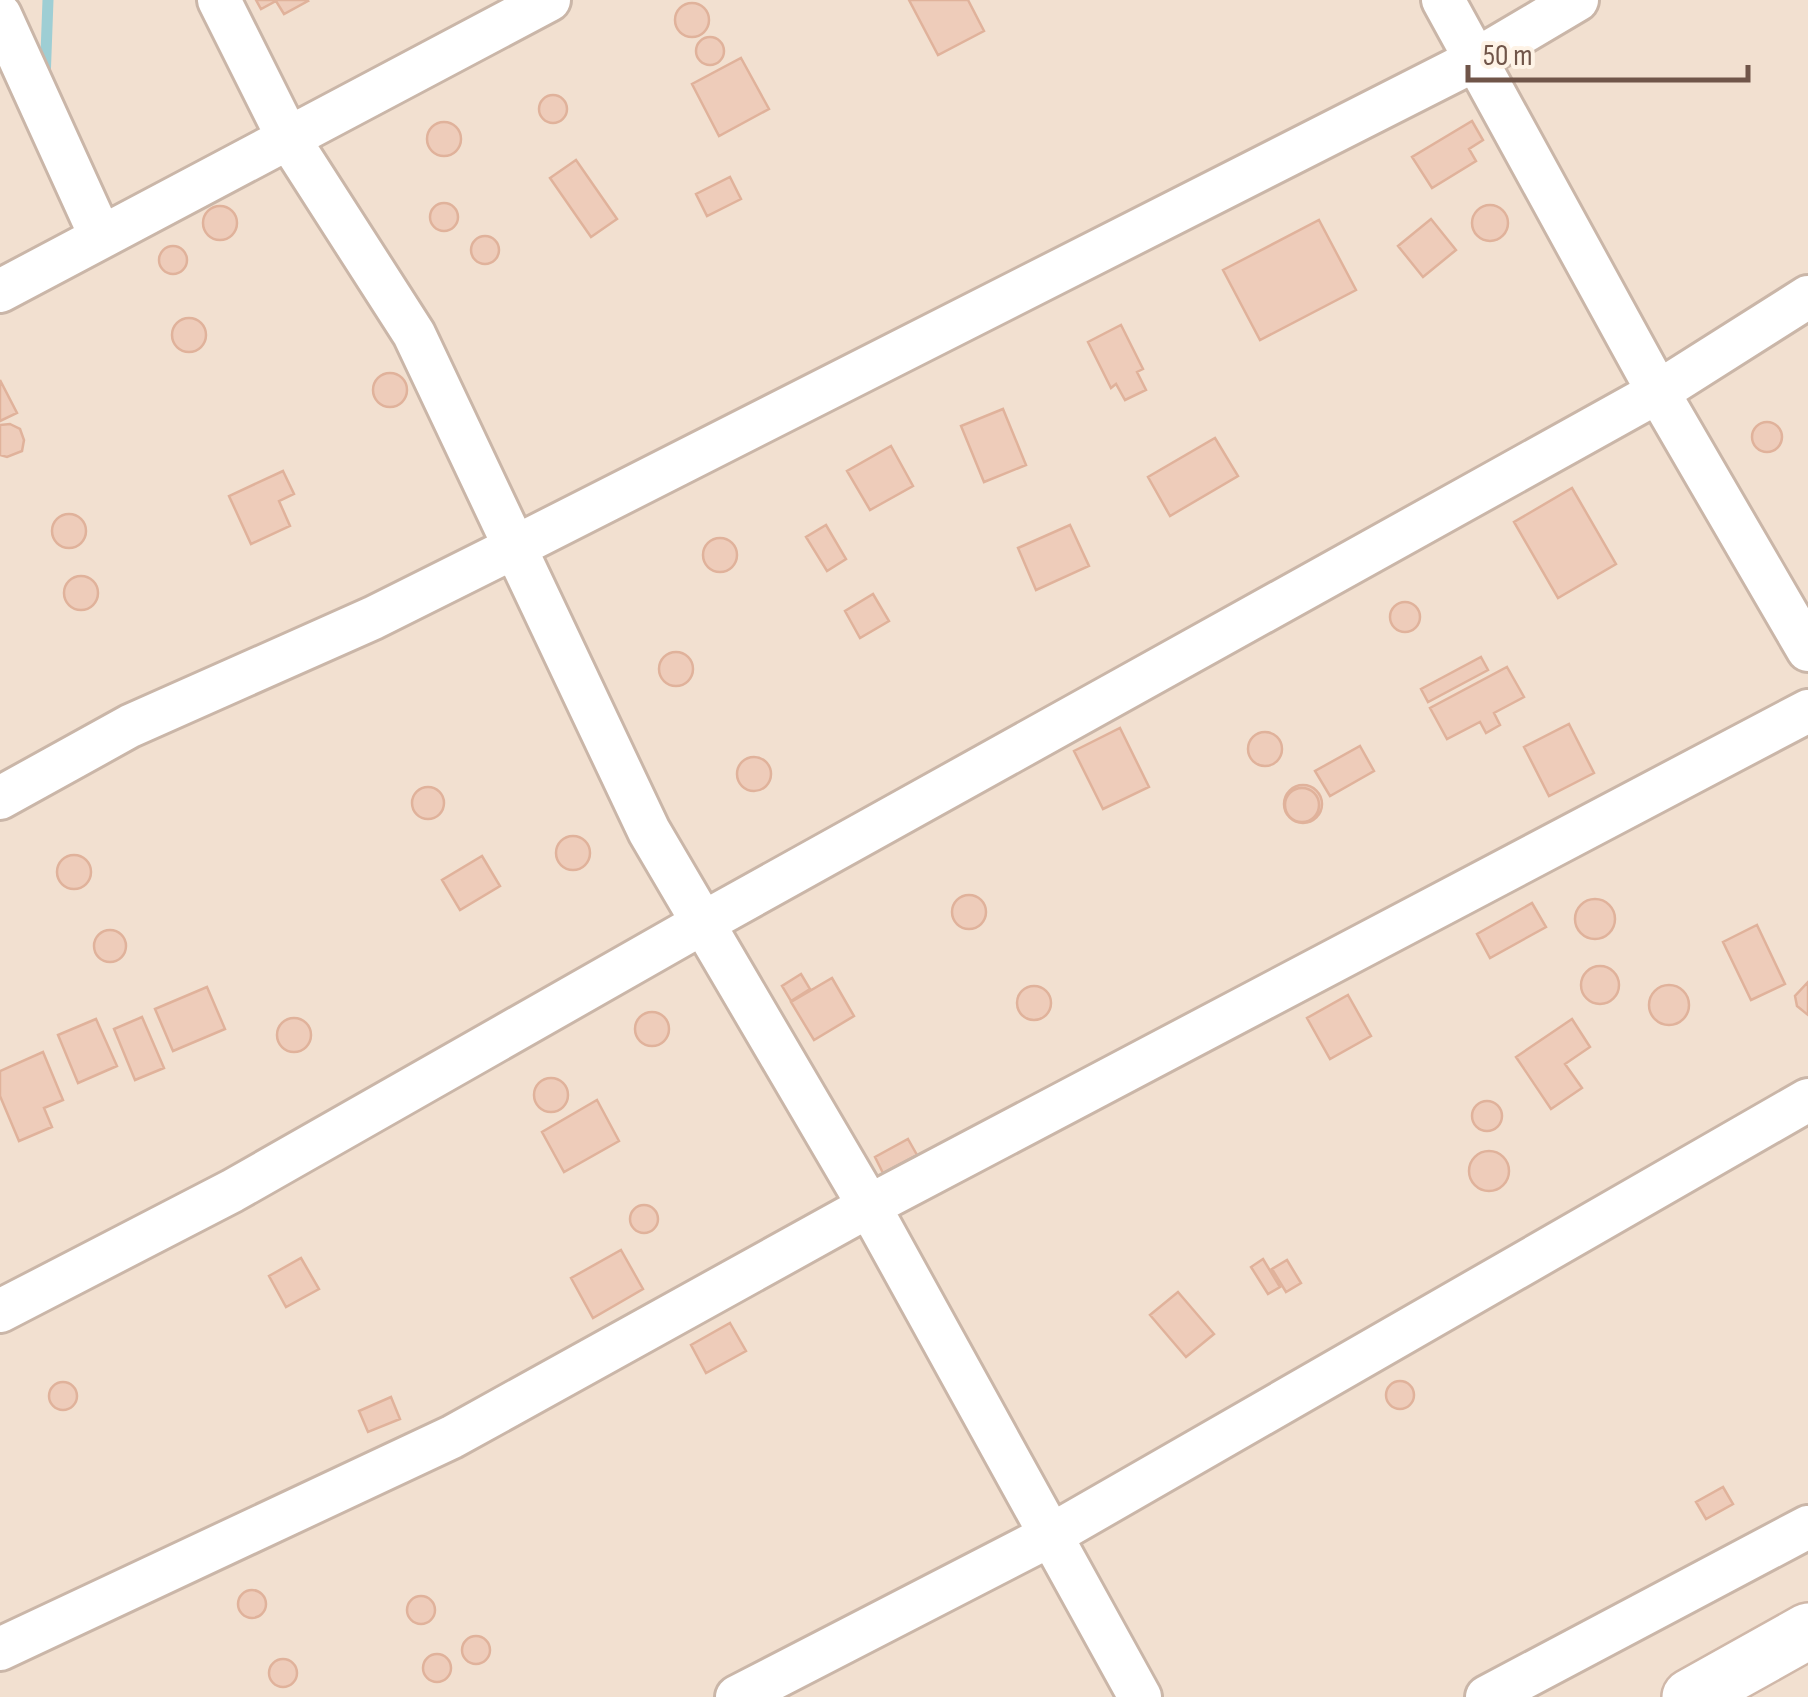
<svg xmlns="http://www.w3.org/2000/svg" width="1808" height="1697" font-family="'Sofia Sans Condensed',sans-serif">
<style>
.residential{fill:#f2e0d0}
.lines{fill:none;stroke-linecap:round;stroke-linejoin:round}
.stream{stroke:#9eced4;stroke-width:11}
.building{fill:#eeccba;stroke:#e0b29b;stroke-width:2.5}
.street-casing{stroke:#cab6a8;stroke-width:48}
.secondary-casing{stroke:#d0b8a9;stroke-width:60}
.street{stroke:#fff;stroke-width:42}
.secondary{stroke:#fff;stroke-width:55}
</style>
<rect width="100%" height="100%" fill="#fbefe1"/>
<path class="residential" d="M0,0H1808V1697H0Z"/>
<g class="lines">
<path class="stream" d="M45,81L48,0"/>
</g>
<path class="building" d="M256,0H307L308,1L284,14L276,1L261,9Z
M909,0H968L984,31L938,55Z
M675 20a17 17 0 1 1 34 0a17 17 0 1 1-34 0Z
M696 51a14 14 0 1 1 28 0a14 14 0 1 1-28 0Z
M741,58L769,109L719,136L692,84Z
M539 109a14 14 0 1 1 28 0a14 14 0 1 1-28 0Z
M1472,121L1483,140L1469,149L1476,161L1432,188L1412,157Z
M427 139a17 17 0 1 1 34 0a17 17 0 1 1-34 0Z
M576,160L617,219L591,237L550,178Z
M730,177L741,199L707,216L696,194Z
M430 217a14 14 0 1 1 28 0a14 14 0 1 1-28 0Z
M1472 223a18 18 0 1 1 36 0a18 18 0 1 1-36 0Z
M203 223a17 17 0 1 1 34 0a17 17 0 1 1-34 0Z
M1431,219L1456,250L1423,277L1398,246Z
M1319,220L1356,290L1260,340L1223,270Z
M471 250a14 14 0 1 1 28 0a14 14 0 1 1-28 0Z
M159 260a14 14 0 1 1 28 0a14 14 0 1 1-28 0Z
M172 335a17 17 0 1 1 34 0a17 17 0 1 1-34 0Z
M1121,325L1143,369L1137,372L1146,390L1125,400L1116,384L1111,388L1088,342Z
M373 390a17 17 0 1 1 34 0a17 17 0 1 1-34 0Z
M0,380L17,413L0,421Z
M1003,409L1026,465L984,482L961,426Z
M1752 437a15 15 0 1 1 30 0a15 15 0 1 1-30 0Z
M10,424L20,429L24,440L22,451L7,457L0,455V425Z
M1215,438L1238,476L1170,516L1148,477Z
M891,446L913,486L870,510L847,471Z
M283,471L294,494L279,501L290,526L251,544L229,496Z
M1572,488L1616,564L1558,598L1514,522Z
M52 531a17 17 0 1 1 34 0a17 17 0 1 1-34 0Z
M826,525L846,559L827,571L806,537Z
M1070,525L1089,566L1036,590L1018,548Z
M703 555a17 17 0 1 1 34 0a17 17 0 1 1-34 0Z
M64 593a17 17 0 1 1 34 0a17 17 0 1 1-34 0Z
M873,594L889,621L860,638L845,611Z
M1390 617a15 15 0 1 1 30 0a15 15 0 1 1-30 0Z
M659 669a17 17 0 1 1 34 0a17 17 0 1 1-34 0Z
M1481,657L1488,670L1428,702L1421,689Z
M1507,667L1524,697L1494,713L1500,725L1486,733L1480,722L1447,739L1430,708Z
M1569,724L1594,773L1549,796L1524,747Z
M1120,728L1149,787L1103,809L1074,751Z
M1248 749a17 17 0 1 1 34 0a17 17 0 1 1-34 0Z
M1360,746L1374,771L1330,796L1315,771Z
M737 774a17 17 0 1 1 34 0a17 17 0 1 1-34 0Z
M1284 804a19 19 0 1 1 38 0a19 19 0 1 1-38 0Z
M412 803a16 16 0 1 1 32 0a16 16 0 1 1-32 0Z
M1285 805a17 17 0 1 1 34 0a17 17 0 1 1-34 0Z
M556 853a17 17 0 1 1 34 0a17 17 0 1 1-34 0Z
M57 872a17 17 0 1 1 34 0a17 17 0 1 1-34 0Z
M482,856L500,886L460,910L442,880Z
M952 912a17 17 0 1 1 34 0a17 17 0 1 1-34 0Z
M1575 919a20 20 0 1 1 40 0a20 20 0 1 1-40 0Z
M1532,903L1546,927L1490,958L1477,934Z
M1757,925L1785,984L1751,1000L1723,942Z
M94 946a16 16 0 1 1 32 0a16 16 0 1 1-32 0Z
M1581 985a19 19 0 1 1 38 0a19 19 0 1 1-38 0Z
M801,974L810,989L791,1001L782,986Z
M832,978L854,1016L814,1040L791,1002Z
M1808,982V1015L1797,1006L1795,996Z
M1649 1005a20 20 0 1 1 40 0a20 20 0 1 1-40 0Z
M1017 1003a17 17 0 1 1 34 0a17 17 0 1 1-34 0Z
M207,987L225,1029L173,1051L155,1009Z
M1348,995L1371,1036L1330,1059L1307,1018Z
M635 1029a17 17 0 1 1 34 0a17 17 0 1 1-34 0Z
M142,1017L164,1068L135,1080L114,1029Z
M277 1035a17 17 0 1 1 34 0a17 17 0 1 1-34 0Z
M96,1019L117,1066L78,1083L58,1035Z
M1572,1019L1590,1047L1565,1064L1582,1088L1551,1109L1516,1057Z
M43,1052L63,1100L44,1108L52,1127L19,1141L0,1096V1071Z
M534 1095a17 17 0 1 1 34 0a17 17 0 1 1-34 0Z
M597,1100L619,1141L564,1172L542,1132Z
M1472 1116a15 15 0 1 1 30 0a15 15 0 1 1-30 0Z
M908,1139L917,1155L883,1173L875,1157Z
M1469 1171a20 20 0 1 1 40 0a20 20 0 1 1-40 0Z
M630 1219a14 14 0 1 1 28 0a14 14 0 1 1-28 0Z
M621,1250L643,1289L593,1318L571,1278Z
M301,1258L319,1289L286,1307L269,1276Z
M1263,1259L1280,1287L1268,1294L1251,1267Z
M1287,1260L1301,1283L1286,1292L1272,1269Z
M1178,1292L1214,1334L1186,1357L1150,1315Z
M730,1323L746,1351L706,1373L691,1345Z
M1386 1395a14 14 0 1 1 28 0a14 14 0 1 1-28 0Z
M49 1396a14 14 0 1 1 28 0a14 14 0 1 1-28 0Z
M391,1397L400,1419L368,1432L359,1411Z
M1723,1487L1733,1504L1706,1519L1696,1502Z
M238 1604a14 14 0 1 1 28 0a14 14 0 1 1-28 0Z
M407 1610a14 14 0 1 1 28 0a14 14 0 1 1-28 0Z
M462 1650a14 14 0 1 1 28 0a14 14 0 1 1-28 0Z
M423 1668a14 14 0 1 1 28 0a14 14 0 1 1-28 0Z
M269 1673a14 14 0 1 1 28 0a14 14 0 1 1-28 0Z"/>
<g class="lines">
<g class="street-casing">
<path id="street" d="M219,0L287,136L414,334L649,831L869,1206L1140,1697
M1443,0L1658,392L1808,650
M0,15L101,237
M0,291L549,0
M0,798L130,726L373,618L517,546L1477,59L1577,0
M0,1311L232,1191L701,924L1658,392L1808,297
M0,1649L452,1437L869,1206L1808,711
M737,1697L1053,1534L1808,1100
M1487,1697L1808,1527"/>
</g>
<g class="secondary-casing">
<path id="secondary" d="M1690,1697L1808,1631"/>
</g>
<use href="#street" class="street"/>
<use href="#secondary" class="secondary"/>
</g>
<path d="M1468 65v15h280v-15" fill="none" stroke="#705549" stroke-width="5"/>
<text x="1483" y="65" font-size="30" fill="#705549" stroke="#fef3e6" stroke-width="8" paint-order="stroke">50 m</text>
</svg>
